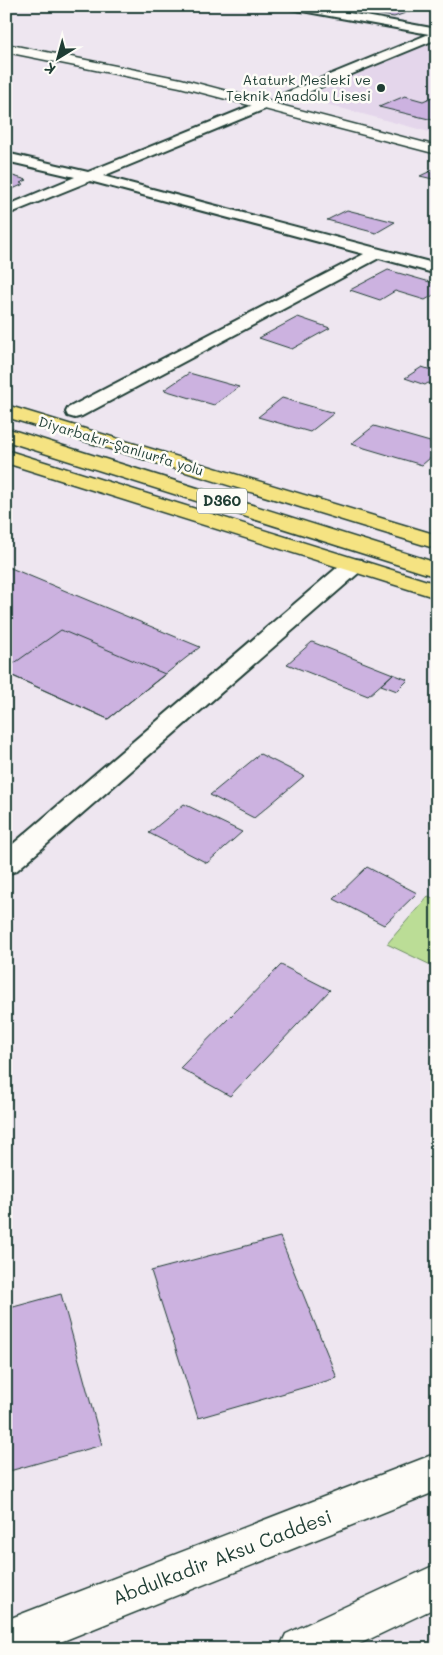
<svg xmlns="http://www.w3.org/2000/svg" width="443" height="1655" font-family="Mali,sans-serif">
<style>
.built{fill:#e4d6eb}
.green{fill:#bbdd96;stroke:#6d8d65}
.building{fill:#ccb2e0;stroke:#1f3d34}
.lines{fill:none;stroke-linecap:round;stroke-linejoin:round}
.street-casing{stroke:#1f3d34;stroke-width:4}
.secondary-casing{stroke:#1f3d34;stroke-width:3}
.highway-casing{stroke:#1f3d34;stroke-width:3}
.street{fill:#fdfcf7;fill-rule:evenodd}
.secondary{fill:#fdfcf7;fill-rule:evenodd}
.highway{fill:#f5e382;fill-rule:evenodd}
.poi-dot{fill:#1f3d34;stroke:#fdfcf7;stroke-width:2}
.labels{text-anchor:middle;stroke-width:5;stroke-linejoin:round;paint-order:stroke}
.far-poi-label{font-size:14px;fill:#1f3d34;stroke:#fdfcf7;text-anchor:end}
.far-street-label{font-size:14px;fill:#1f3d34;stroke:#fdfcf7}
.shield{fill:#fdfcf7;stroke:#62766e;stroke-width:1}
.shield-label{font-size:15px;font-weight:bold;fill:#1f3d34}
.near-street-label{font-size:19px;fill:#1f3d34;stroke:#fdfcf7}
</style>
<rect width="100%" height="100%" fill="#eee6f0"/>
<filter id="ink" filterUnits="userSpaceOnUse"><feTurbulence type="fractalNoise" baseFrequency=".02" numOctaves="2"/><feDisplacementMap in="SourceGraphic" scale="10" xChannelSelector="R" yChannelSelector="G"/><feConvolveMatrix kernelMatrix="1 2 1 2 8 2 1 2 1" color-interpolation-filters="sRGB"/></filter>
<g filter="url(#ink)">
<path class="built" d="M426,45H437V134L307,99L308,96Z"/>
<path class="green" d="M428,896L437,900V968L387,944Z"/>
<path class="building" d="M356,6H381L382,7L380,8L411,11L394,17L352,10L359,7Z
M437,95V121L379,107L405,96L423,101Z
M437,168V180L420,176Z
M6,174L27,180L20,183L24,184L6,192Z
M347,210L395,222L376,233L327,220Z
M388,270L437,284V293L425,300L395,291L380,300L350,290Z
M298,317L330,328L292,349L259,338Z
M422,367L437,372V386L428,383L425,385L405,378Z
M189,373L239,387L214,405L164,390Z
M282,398L334,413L310,432L258,417Z
M374,426L437,444V452L422,465L351,444Z
M6,566L200,647L108,719L6,673Z
M61,630L165,674L108,719L6,673V669Z
M312,642L393,674L368,696L287,664Z
M393,674L408,680L397,691L381,685Z
M260,754L304,776L254,818L210,795Z
M184,804L242,832L207,863L149,833Z
M367,867L417,893L384,925L334,899Z
M281,965L330,990L230,1096L180,1068Z
M280,1237L337,1378L198,1418L151,1271Z
M61,1294L102,1445L6,1472V1309Z"/>
<g class="lines">
<g class="street-casing">
<path id="street" d="M286,6H311L437,29V39L282,103L278,102L276,99L278,96L429,34L291,9Z
M265,100L270,101L271,104L270,107L103,176L437,264V274L379,258L82,416L75,418L68,416L66,412L68,408L364,254L90,181L6,215V206L75,177L6,161V153L88,172Z
M354,559L362,560L365,565L362,570L16,871L6,874V850L346,560Z"/>
</g>
<g class="secondary-casing">
<path id="secondary" d="M6,44L181,79L437,146V154L180,87L6,52Z
M437,1453V1491L43,1649H6V1620Z
M437,1564V1607L349,1649H279L286,1634Z"/>
</g>
<g class="highway-casing">
<path id="highway" d="M6,405L437,535V549L6,417Z
M6,428L437,563V577L6,441Z
M6,450L437,584V598L6,463Z"/>
</g>
<use href="#street" class="street"/>
<use href="#secondary" class="secondary"/>
<use href="#highway" class="highway"/>
</g>
</g>
<circle class="poi-dot" cx="381" cy="88" r="5"/>
<g class="labels">
<g class="far-poi-label">
<text x="371" y="85">Ataturk Mesleki ve<tspan x="371" dy="16">Teknik Anadolu Lisesi</tspan></text>
</g>
<g class="far-street-label">
<text transform="translate(121 446) rotate(17)" y="5">Diyarbakır-Şanlıurfa yolu</text>
</g>
<rect class="shield" x="197" y="488.5" width="50" height="25" rx="4"/>
<g class="shield-label">
<text x="222" y="506">D360</text>
</g>
<g class="near-street-label">
<text transform="translate(222 1557) rotate(-21)" y="7">Abdulkadir Aksu Caddesi</text>
</g>
</g>
<rect width="443" height="1655" fill="none" stroke="#fdfcf7" stroke-width="25"/>
<rect x="12" y="12" width="418" height="1630" fill="none" stroke="#1f3d34" stroke-width="2" filter="url(#ink)"/>
<g transform="translate(58 58) rotate(217)" stroke="#fdfcf7" stroke-width="4" paint-order="stroke">
<path d="M0-4L9 19L0 12L-9 19Z" fill="#1f3d34"/>
<text y="-8" font-size="14" font-weight="bold" text-anchor="middle" fill="#1f3d34">K</text>
</g>
</svg>
